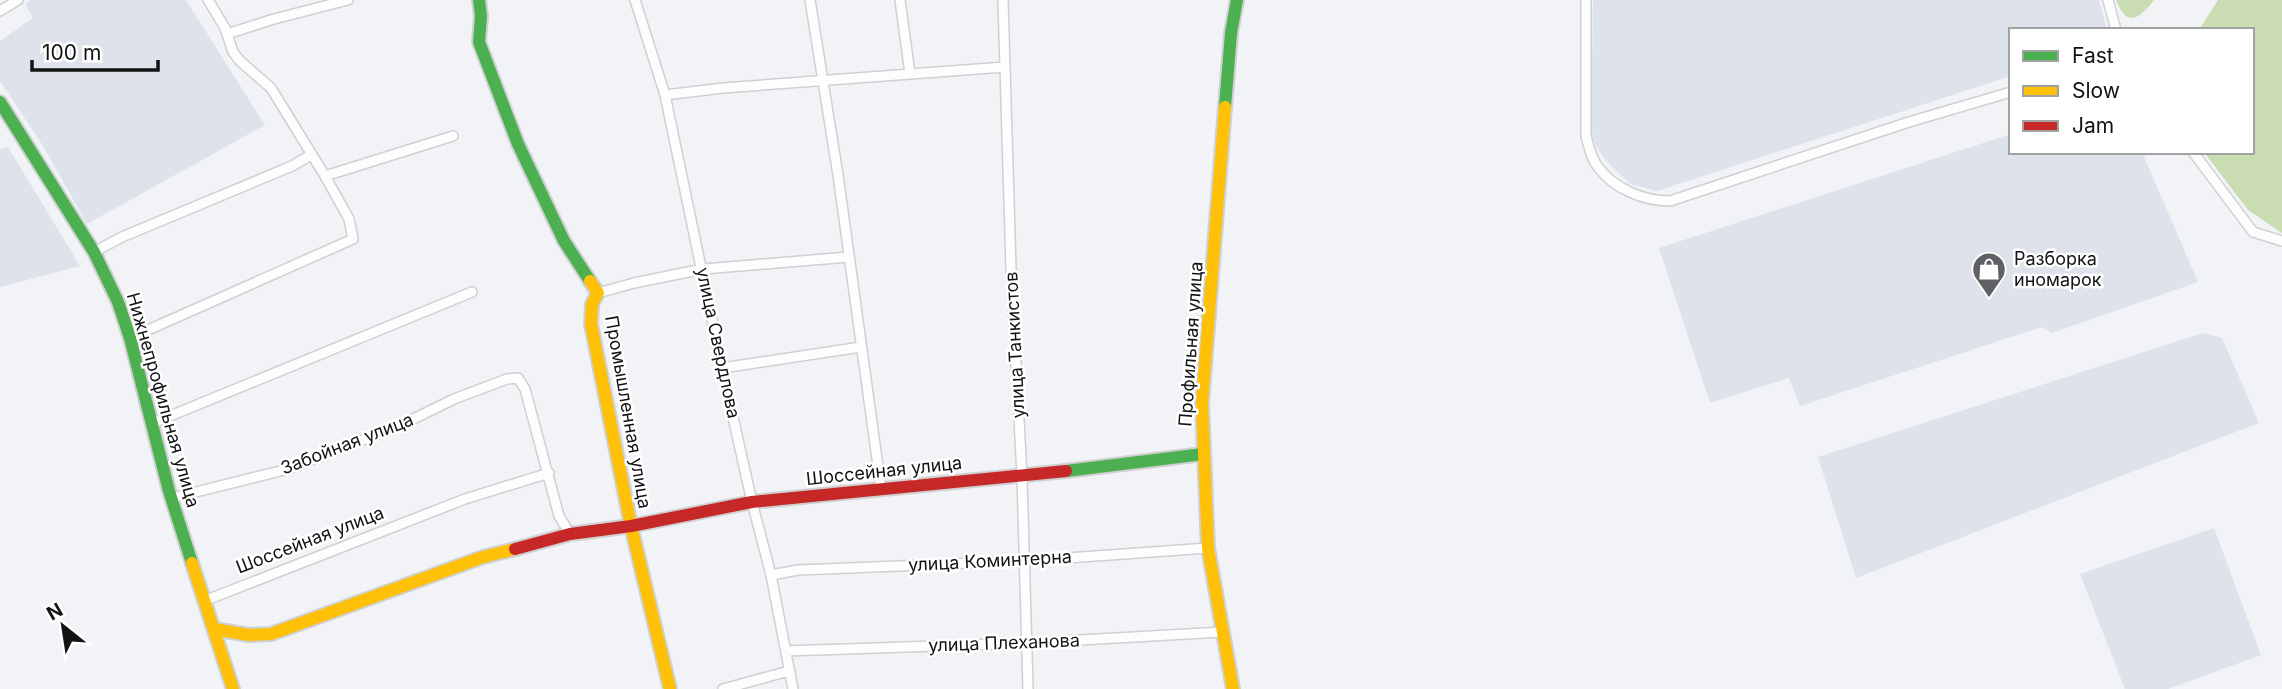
<svg xmlns="http://www.w3.org/2000/svg" width="2282" height="689" font-family="Inter,sans-serif">
<style>
.built{fill:#dee3eb}
.forest{fill:#cadcb1}
.lines{fill:none;stroke-linecap:round;stroke-linejoin:round}
.street-casing{stroke:#cfd0d2;stroke-width:12}
.fast-casing{stroke:#cfd0d2;stroke-width:16}
.slow-casing{stroke:#cfd0d2;stroke-width:16}
.jam-casing{stroke:#cfd0d2;stroke-width:16}
.street{stroke:#fdfdfe;stroke-width:9}
.fast{stroke:#4caf50;stroke-width:12}
.slow{stroke:#ffc107;stroke-width:12}
.jam{stroke:#c62828;stroke-width:12}
.labels{text-anchor:middle;stroke-width:5;stroke-linejoin:round;paint-order:stroke}
.poi-label{font-size:18px;fill:#121315;stroke:#fff;text-anchor:start}
.street-label{font-size:18px;fill:#121315;stroke:#fff}
</style>
<rect width="100%" height="100%" fill="#f1f3f6"/>
<path class="built" d="M31,0H186L265,125L87,224L43,146L0,81V41L33,18L25,4Z
M1593,0H2099L2107,30H2011V76L1657,191L1630,184L1607,162L1595,144L1591,128Z
M2011,134V152H2142L2198,282L2052,333L2042,327L1800,406L1789,378L1710,403L1659,248Z
M8,147L80,266L0,287V149Z
M2203,333L2222,338L2259,423L1856,578L1818,457Z
M2214,528L2261,655L2168,689H2125L2080,574Z"/>
<path class="forest" d="M2116,0H2154C2140,18 2127,29 2116,0Z
M2218,0H2282V233L2248,210L2204,152H2252V30H2199Z"/>
<g class="lines">
<g class="street-casing">
<path id="street" d="M635,0L665,95L722,368L752,502L771,575L793,689
M810,0L838,175L881,488
M900,0L910,74
M1003,0L1011,268L1022,476L1028,689
M1586,0V136C1589,147 1591,158 1598,167C1614,189 1644,201 1670,201L1909,122L2011,92
M2108,0L2116,30
M0,11L18,0
M227,34L274,19L348,0
M665,95L723,88L1005,67
M2193,152L2253,232L2282,241
M325,176L453,136
M94,252L122,237L292,166L311,155
M598,293L634,283L703,269L849,257
M130,338L353,239L349,219L325,176L271,88L240,61L233,52L225,28L208,0
M722,368L861,347
M153,423L472,292
M172,498L288,469L397,427L454,399L507,379L518,378L525,389L559,516L570,534
M771,575L798,570L1025,561L1208,548
M204,601L465,499L549,473
M786,651L1027,643L1222,632
M723,689L789,671"/>
</g>
<g class="fast-casing">
<path id="fast" d="M479,0L481,16L479,42L518,144L564,241L590,281
M0,102L94,252L118,302L130,338L169,491L192,563
M1225,107L1231,33L1237,0
M1066,471L1203,454"/>
</g>
<g class="slow-casing">
<path id="slow" d="M1225,107L1202,403L1208,548L1233,689
M590,281L598,293L592,304L591,324L631,526L670,689
M192,563L233,689
M214,629L249,635L271,634L483,557L515,549"/>
</g>
<g class="jam-casing">
<path id="jam" d="M515,549L570,534L631,526L752,502L1066,471"/>
</g>
<use href="#street" class="street"/>
<use href="#fast" class="fast"/>
<use href="#slow" class="slow"/>
<use href="#jam" class="jam"/>
</g>
<defs>
<g id="shop-pin" transform="scale(1.75)"><path d="M0 17L-7.5 6A9.5 9.5 0 1 1 7.5 6Z" fill="#606164" stroke="#fff"/><path d="M-5-2.5h2.3a2.7 3.5 0 0 1 5.4 0H5L5.5 6h-11ZM-1.5-2.5h3a1.5 2.3 0 0 0-3 0Z" fill="#fff"/></g>
</defs>
<g fill-rule="evenodd">
<use href="#shop-pin" x="1989" y="269"/>
</g>
<g class="labels">
<g class="poi-label">
<text x="2014" y="265">Разборка<tspan x="2014" dy="21">иномарок</tspan></text>
</g>
<g class="street-label">
<text transform="translate(718 343) rotate(78)" y="6">улица Свердлова</text>
<text transform="translate(1191 344) rotate(-86)" y="6">Профильная улица</text>
<text transform="translate(1015 345) rotate(-93)" y="6">улица Танкистов</text>
<text transform="translate(163 400) rotate(74)" y="6">Нижнепрофильная улица</text>
<text transform="translate(628 412) rotate(80)" y="6">Промышленная улица</text>
<text transform="translate(347 444) rotate(-21)" y="6">Забойная улица</text>
<text transform="translate(884 471) rotate(-6)" y="6">Шоссейная улица</text>
<text transform="translate(310 540) rotate(-21)" y="6">Шоссейная улица</text>
<text transform="translate(990 561) rotate(-3)" y="6">улица Коминтерна</text>
<text transform="translate(1004 643) rotate(-2)" y="6">улица Плеханова</text>
</g>
</g>
<rect x="2009" y="28" width="245" height="126" fill="#ffffff" stroke="#a0a1a1" stroke-width="2"/>
<rect x="2023" y="51" width="35" height="10" fill="#4caf50" stroke="#a0a1a1" stroke-width="2"/>
<text x="2072" y="63" font-size="21" fill="#121315">Fast</text>
<rect x="2023" y="86" width="35" height="10" fill="#ffc107" stroke="#a0a1a1" stroke-width="2"/>
<text x="2072" y="98" font-size="21" fill="#121315">Slow</text>
<rect x="2023" y="121" width="35" height="10" fill="#c62828" stroke="#a0a1a1" stroke-width="2"/>
<text x="2072" y="133" font-size="21" fill="#121315">Jam</text>
<g transform="translate(63 626) rotate(330)" stroke="#ffffff" stroke-width="5" paint-order="stroke">
<path d="M0-5L12 26L0 18L-12 26Z" fill="#121315"/>
<text y="-10" font-size="19" font-weight="bold" text-anchor="middle" fill="#121315">N</text>
</g>
<path d="M32 60v10h126v-10" fill="none" stroke="#121315" stroke-width="3.5"/>
<text x="42" y="60" font-size="21" fill="#121315" stroke="#ffffff" stroke-width="5" paint-order="stroke">100 m</text>
</svg>
